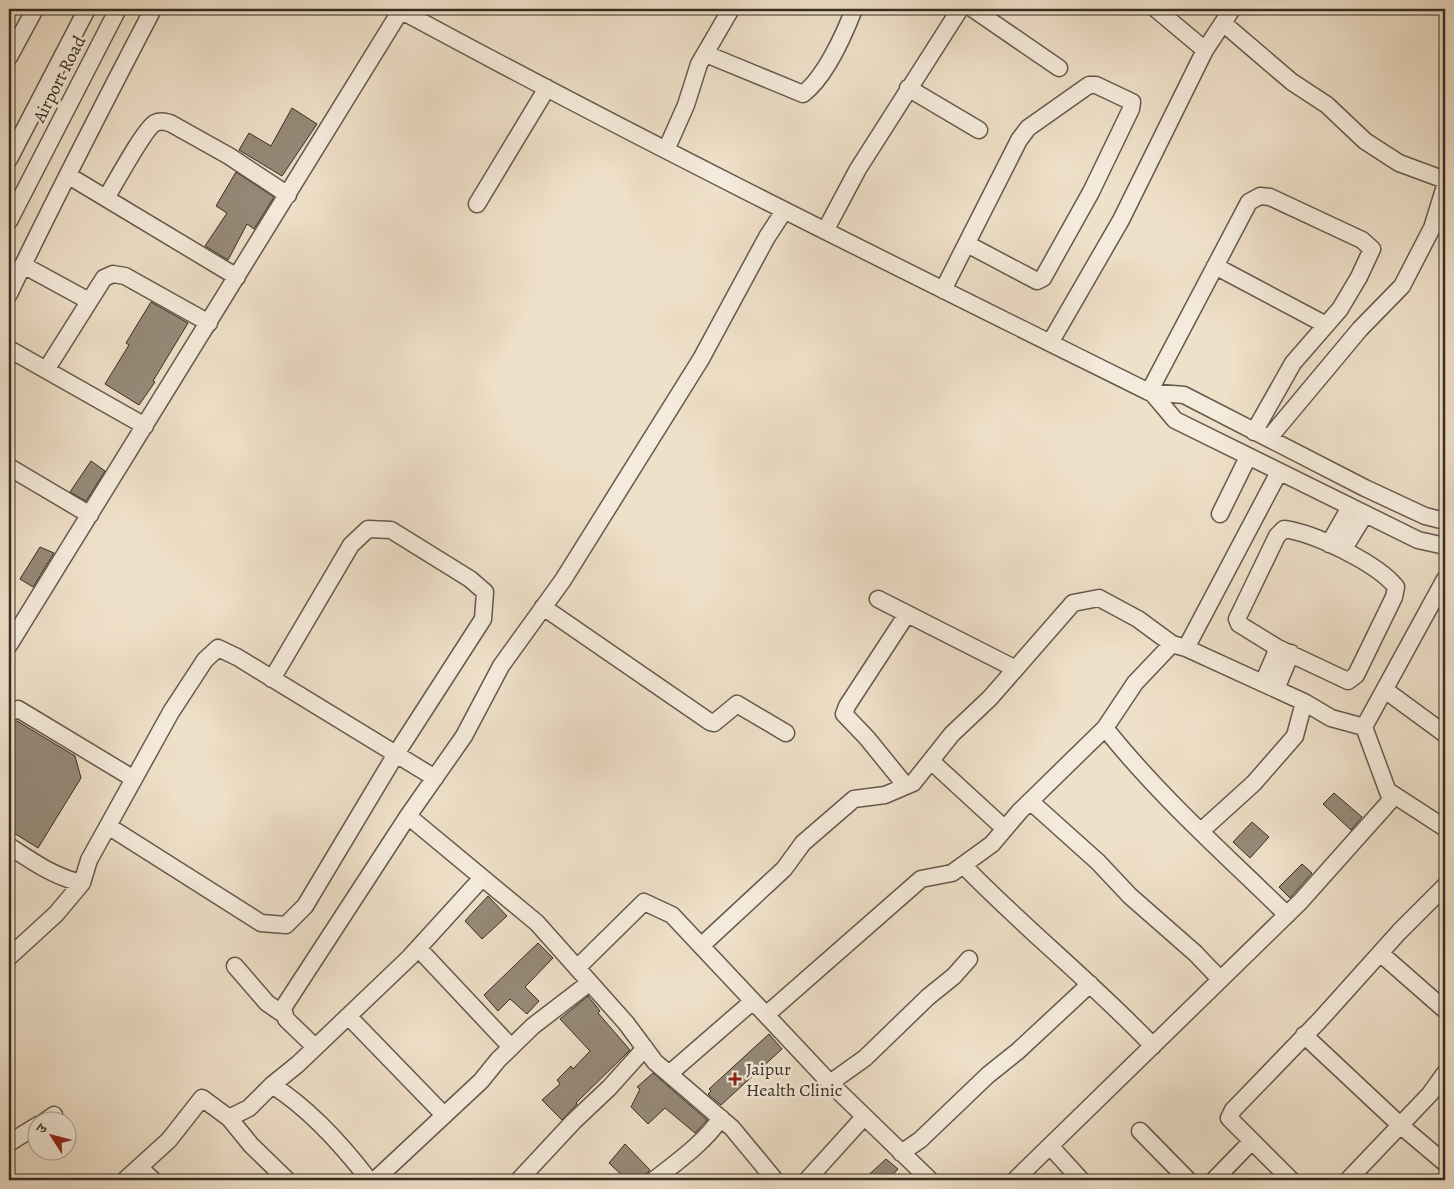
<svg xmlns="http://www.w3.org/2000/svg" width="1454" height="1189" font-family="Alegreya,'Noto Serif Devanagari',serif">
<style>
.building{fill:#968a79;stroke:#362d23}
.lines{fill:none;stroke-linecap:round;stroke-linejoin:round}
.minor-casing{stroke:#645a4c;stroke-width:19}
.minor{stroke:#f5ebdc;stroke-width:16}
.poi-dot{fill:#8f2418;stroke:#f5ebdc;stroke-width:2}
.labels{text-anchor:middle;stroke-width:5;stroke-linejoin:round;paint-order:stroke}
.street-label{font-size:18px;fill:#362d23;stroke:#f5ebdc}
.poi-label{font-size:18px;fill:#362d23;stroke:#f5ebdc;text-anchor:start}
</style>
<rect width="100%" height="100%" fill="#efe0c9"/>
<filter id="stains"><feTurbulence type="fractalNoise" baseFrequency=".004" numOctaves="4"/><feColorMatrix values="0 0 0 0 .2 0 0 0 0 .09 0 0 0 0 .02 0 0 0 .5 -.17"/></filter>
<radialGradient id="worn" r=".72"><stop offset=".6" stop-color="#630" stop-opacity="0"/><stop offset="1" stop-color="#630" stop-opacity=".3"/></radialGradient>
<path class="building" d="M292,108L317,124L282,176L239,150L249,133L271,146Z
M236,172L274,197L254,229L247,224L228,260L205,246L227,213L216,206Z
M151,302L188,323L153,381L155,382L139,405L105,384L129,345L126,343Z
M91,461L105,471L86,501L70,492Z
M40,547L54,553L33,587L20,579Z
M17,721L75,756L81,778L38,848L9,830V723Z
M1334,793L1362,817L1351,830L1323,804Z
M1252,822L1269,837L1250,858L1233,842Z
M1302,864L1312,873L1290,898L1279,887Z
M488,896L507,916L482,939L465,921Z
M538,943L553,958L525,987L539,1001L527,1014L510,999L498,1011L484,995Z
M588,996L600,1011L598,1013L630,1050L576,1103L577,1104L562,1120L542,1100L560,1084L557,1080L571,1066L573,1069L590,1051L560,1019Z
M769,1034L782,1049L721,1105L708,1094L711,1091L709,1089Z
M653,1073L707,1120L695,1133L665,1108L648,1124L631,1107L640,1089L637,1087Z
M625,1144L650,1170L641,1180H627L609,1163Z
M886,1159L898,1169L888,1180H863Z"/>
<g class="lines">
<g class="minor-casing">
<path id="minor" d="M398,9C645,143 897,267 1149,392L1184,395L1365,488L1425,516L1445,521
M973,9L1059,68
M1156,9L1205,50
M1223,23L1292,82L1327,105L1365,141L1399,163L1445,180
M706,54L803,94C825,77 844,35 854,9
M9,57L35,9
M908,88L979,130
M666,150L686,105L699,64L731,9
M9,159L87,9
M69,176L237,277
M106,198C115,184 144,129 155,123C161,120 165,122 170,123L229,156L288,195
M477,204L547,88
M9,221L118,9
M825,231L858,169L960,9
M23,265L89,301
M1215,266L1326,325
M943,290L1019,140L1028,128L1089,85H1096L1132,102L1131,109L1091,192L1043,278L1037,281L967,244
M9,294C55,198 104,103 153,9
M1050,343L1121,220L1205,50L1232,9
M9,349L145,426
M46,370L104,278L113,274L125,276L209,323
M1149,392L1249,202L1260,196L1270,197L1362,240L1372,249L1359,277L1340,309L1293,363L1254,432
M1153,394L1175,420L1418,540L1445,546
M1269,438L1360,329L1402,286L1432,228L1445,186
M9,467L90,515
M1220,514L1248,457
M1284,529C1314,533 1377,563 1396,587L1394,597L1356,675L1348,681L1278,648L1239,624L1237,619L1277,536Z
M1329,544L1350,507
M1343,550L1365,514
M878,599L1014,668
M543,607L710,722L714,723L737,704L786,733
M9,645L401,10
M1186,648L1304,702L1331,718L1364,727
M1263,683L1278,648
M1276,689L1291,653
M1385,690L1445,734
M9,713L18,709L134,779
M1105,728C1159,796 1225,854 1287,915
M931,761L1005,829
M906,786L867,738L844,714L847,706L907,614
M1388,791L1445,828
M1030,801L1098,862L1130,896L1195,953L1220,979
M108,826L261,923L286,925L305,906L396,754L483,619L485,592L470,579L391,530L368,529L351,545L272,679
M1201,831L1254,783L1295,736L1304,702
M9,846C32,861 54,877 82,883L89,860L171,712L205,660L218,648L237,657L435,778
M963,865C1024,928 1092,982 1153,1046
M701,946L784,869L803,843L854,799L885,795L913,783L952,734L990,698L1073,603L1099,598L1138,619L1172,644
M418,948L511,1047
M1380,953L1445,1010
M9,957L56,914L82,883
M235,966L267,1003L283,1014
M577,968L644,902L672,915L830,1083L930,1180
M766,1015L921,879L952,873L992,844L1020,811L1105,728L1135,683L1172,644L1186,648L1279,472
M348,1016L444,1115
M1304,1035L1400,1125L1445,1163
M315,1047L286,1019L283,1008L408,816
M669,1074L753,1001
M830,1083L865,1058L928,997L954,976L969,959
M272,1085C308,1108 343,1146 369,1180
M229,1118L249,1108L272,1085L298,1064L410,957L482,878
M44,1122L54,1115
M1140,1131L1188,1180
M1252,1141L1291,1180
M9,1143L38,1125
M1050,1146L1081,1180
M901,1153L920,1140L988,1075L1018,1051L1090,984
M139,1167L153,1180
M125,1180L169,1140L202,1098L229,1118L251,1145L287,1180
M375,1180L481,1081L498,1060L533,1026L589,983
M519,1180L574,1121L609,1088L645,1048
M654,1180C678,1161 703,1144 721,1118
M775,1180L732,1128L655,1062L626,1023L537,923L408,816L464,736L501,666L563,580L701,359L767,237L784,211
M807,1180L864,1117
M1015,1180L1300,902L1391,800L1364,727L1445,579
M1214,1180L1252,1141L1229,1118L1233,1110L1319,1021L1399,932L1445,886
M1348,1180L1430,1094L1445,1073"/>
</g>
<use href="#minor" class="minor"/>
</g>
<path class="poi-dot" d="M732.5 1071.5h5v5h5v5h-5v5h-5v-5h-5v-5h5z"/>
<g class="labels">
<g class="street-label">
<text transform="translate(59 79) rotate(-63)" y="6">Airport Road</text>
</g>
<g class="poi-label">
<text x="746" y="1075">Jaipur<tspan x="746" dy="21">Health Clinic</tspan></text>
</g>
</g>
<rect width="1454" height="1189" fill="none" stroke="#efe0c9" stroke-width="30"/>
<rect x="10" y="10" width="1434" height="1169" fill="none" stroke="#362d23" stroke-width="2.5"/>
<rect x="15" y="15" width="1424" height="1159" fill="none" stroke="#362d23"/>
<g transform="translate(52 1136) rotate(306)"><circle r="24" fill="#f5ebdc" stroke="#a99f92"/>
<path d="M0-4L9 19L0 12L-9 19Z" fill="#8f2418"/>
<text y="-8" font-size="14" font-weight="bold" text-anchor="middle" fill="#362d23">उ</text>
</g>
<rect width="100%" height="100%" filter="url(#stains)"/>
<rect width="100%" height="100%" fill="url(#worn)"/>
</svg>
